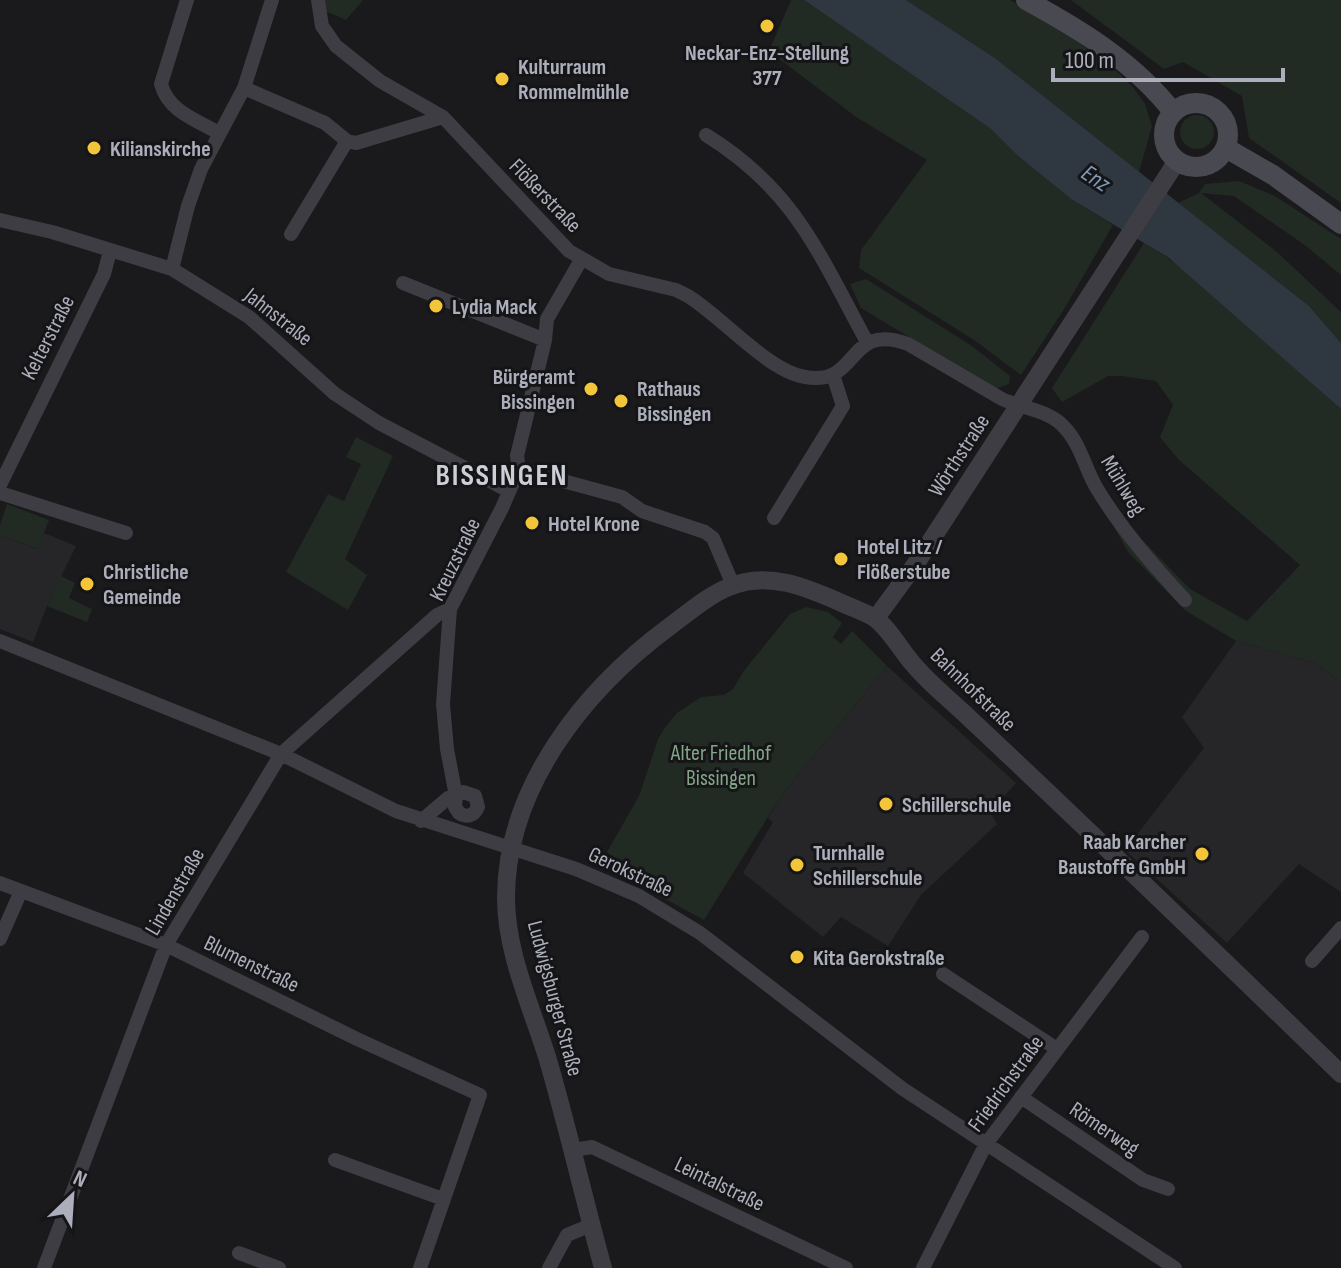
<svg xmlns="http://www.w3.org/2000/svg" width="1341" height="1268" font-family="'Sofia Sans Condensed',sans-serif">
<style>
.built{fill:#262629}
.green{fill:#212a23}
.water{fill:#2f3740}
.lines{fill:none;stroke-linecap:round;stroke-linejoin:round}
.minor{stroke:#3d3d43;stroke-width:14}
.tertiary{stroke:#3d3d43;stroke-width:18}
.secondary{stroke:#494a51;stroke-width:20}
.poi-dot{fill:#f3c53a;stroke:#151517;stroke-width:3}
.labels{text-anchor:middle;stroke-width:6;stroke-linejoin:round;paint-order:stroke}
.poi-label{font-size:22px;font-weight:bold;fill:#acafbb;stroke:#151517;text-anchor:start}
.street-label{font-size:22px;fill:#acafbb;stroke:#151517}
.park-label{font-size:22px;fill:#83a688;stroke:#151517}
.water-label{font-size:24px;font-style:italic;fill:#849ab6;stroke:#151517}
.district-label{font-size:30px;font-weight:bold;letter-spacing:2px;fill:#cdcfd7;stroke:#151517}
</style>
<rect width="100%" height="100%" fill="#1a1a1c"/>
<path class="built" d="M44,533L76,546L47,606L33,642L0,629V535L37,549Z
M1236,641L1315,663L1341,682V892L1299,864L1227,943L1125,850L1204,748L1182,717Z
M887,666L1016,783L990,812L997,824L921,895L888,946L841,917L823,937L743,873L773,822L768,818L781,796Z"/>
<path class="green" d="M322,0H363L346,20L323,10Z
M791,0H804L991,129L1018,156L1071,199L1113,225L1063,311L1021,375L974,340L859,268L861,250L927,160L856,117L769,51Z
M906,0H1010L1059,29L1108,63L1133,87L1145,104L1152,126L1139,172L995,58Z
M1071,0H1341V203L1249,138L1242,96L1183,62L1164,69Z
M1180 132a17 17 0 1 1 34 0a17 17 0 1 1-34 0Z
M1239,181L1275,196L1341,239V275L1306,246L1234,196L1201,193L1277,252L1341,312V343L1309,306L1178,203L1199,193L1205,184Z
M1144,243C1217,286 1277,354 1341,409V682L1315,663L1236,641L1186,611L1128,552L1113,525L1121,518L1190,589L1247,621L1300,565L1179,460L1160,437L1173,405L1156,381L1122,376H1108L1062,402L1052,388Z
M866,279L972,346L1010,376L1009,384L995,389L861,308L850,284Z
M356,437L393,456L345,559L367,575L348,610L286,572L328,494L344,501L361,464L346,457Z
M7,504L49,520L38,549L0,535V525Z
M61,576L75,583L69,598L92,609L87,622L47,606Z
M806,607L828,612L842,623L833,637L841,644L852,631L887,666L781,796L704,920L630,880L635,870L622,864L607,852L639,796L658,739L666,726L677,713L701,697L724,695L733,689L743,672L790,614Z"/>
<path class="water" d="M804,0H906L995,58L1309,306L1341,343V409L1169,258L1071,199L1018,156L991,129Z"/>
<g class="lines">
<path class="minor" d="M187,0L161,84C168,111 196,120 219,133
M318,0L322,26L336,46L380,81L443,117L569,251L609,274L676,290L688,296C722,317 768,371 805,377C861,387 845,321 908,344L1002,399C1023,409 1049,410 1064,427C1080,443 1085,468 1096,487C1121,529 1153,565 1185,600
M244,88L325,123L347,141L356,143L443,117
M706,135C795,190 819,254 867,342
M0,220L52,232L172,269L249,317L335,394L379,423L509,491
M291,234L347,141
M172,269L188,206L201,169L244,88L272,0
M403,283L545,340
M519,469L622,497L642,511L705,532L713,538L733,585
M0,485L104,274L110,251
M0,493L126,533
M774,518L843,406L833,375
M0,641L281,754L396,811L576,869L639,896L700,933L903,1089L1175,1268
M421,821L448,798L463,792L475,796L478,807C474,816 467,818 459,813L455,807L456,796L447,749L443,704L450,609L502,508L519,469L517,456L545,340L547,319L581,260
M0,883L166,945L357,1039L480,1095L420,1268
M0,939L21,891
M1312,961L1341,928
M943,974L1057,1049
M1021,1097L1143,1180L1168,1189
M573,1150L592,1147L846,1268
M335,1160L443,1199
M239,1253L279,1268
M44,1268L166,945L281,754L437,615L450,609
M549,1268L567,1235L591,1225
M923,1268L986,1144L1142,937"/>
<path class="tertiary" d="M876,618L917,562L1177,161
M603,1268C584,1199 568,1129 548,1060C532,1008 506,953 506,898C506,787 585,689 669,627C688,613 707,596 729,587C768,570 808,588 844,604C853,608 864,612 873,617C889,627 901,651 914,665C929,683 949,699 966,715C1092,833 1216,953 1341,1074"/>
<path class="secondary" d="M1026,0C1081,30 1134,62 1173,112
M1164 135a32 32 0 1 1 64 0a32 32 0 1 1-64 0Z
M1226,148L1273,175L1341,224"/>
</g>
<g class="poi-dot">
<circle cx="767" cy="26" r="8"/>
<circle cx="502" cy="79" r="8"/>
<circle cx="94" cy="148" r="8"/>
<circle cx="436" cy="306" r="8"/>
<circle cx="591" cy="389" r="8"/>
<circle cx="621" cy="401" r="8"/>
<circle cx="532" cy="523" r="8"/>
<circle cx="841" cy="559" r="8"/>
<circle cx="87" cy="584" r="8"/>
<circle cx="886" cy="804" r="8"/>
<circle cx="1202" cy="854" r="8"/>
<circle cx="797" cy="865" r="8"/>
<circle cx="797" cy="957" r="8"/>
</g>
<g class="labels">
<g class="poi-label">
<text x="767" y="60" text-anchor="middle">Neckar-Enz-Stellung<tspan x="767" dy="25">377</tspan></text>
<text x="518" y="74">Kulturraum<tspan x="518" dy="25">Rommelmühle</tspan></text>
<text x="110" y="156">Kilianskirche</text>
<text x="452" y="314">Lydia Mack</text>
<text x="575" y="384" text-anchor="end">Bürgeramt<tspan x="575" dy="25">Bissingen</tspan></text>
<text x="637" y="396">Rathaus<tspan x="637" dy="25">Bissingen</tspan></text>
<text x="548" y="531">Hotel Krone</text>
<text x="857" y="554">Hotel Litz /<tspan x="857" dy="25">Flößerstube</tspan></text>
<text x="103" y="579">Christliche<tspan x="103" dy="25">Gemeinde</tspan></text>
<text x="902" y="812">Schillerschule</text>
<text x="1186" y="849" text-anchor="end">Raab Karcher<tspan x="1186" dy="25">Baustoffe GmbH</tspan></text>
<text x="813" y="860">Turnhalle<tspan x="813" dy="25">Schillerschule</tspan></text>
<text x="813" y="965">Kita Gerokstraße</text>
</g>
<g class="street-label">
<text transform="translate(546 195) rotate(46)" y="8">Flößerstraße</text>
<text transform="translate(279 316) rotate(38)" y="8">Jahnstraße</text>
<text transform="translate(47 337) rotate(-63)" y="8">Kelterstraße</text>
<text transform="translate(958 455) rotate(-57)" y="8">Wörthstraße</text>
<text transform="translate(1124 485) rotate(59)" y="8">Mühlweg</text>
<text transform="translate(454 559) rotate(-64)" y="8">Kreuzstraße</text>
<text transform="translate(974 689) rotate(44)" y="8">Bahnhofstraße</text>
<text transform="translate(631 871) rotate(25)" y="8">Gerokstraße</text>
<text transform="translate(174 891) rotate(-60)" y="8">Lindenstraße</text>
<text transform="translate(252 963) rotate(26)" y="8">Blumenstraße</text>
<text transform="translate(556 998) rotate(75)" y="8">Ludwigsburger Straße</text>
<text transform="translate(1005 1083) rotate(-54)" y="8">Friedrichstraße</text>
<text transform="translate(1105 1128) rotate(34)" y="8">Römerweg</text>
<text transform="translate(720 1183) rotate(26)" y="8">Leintalstraße</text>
</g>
<g class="park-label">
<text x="721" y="760">Alter Friedhof<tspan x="721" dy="25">Bissingen</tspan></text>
</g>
<g class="water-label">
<text transform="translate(1096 178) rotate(34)" y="8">Enz</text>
</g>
<g class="district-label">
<text x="502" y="485">BISSINGEN</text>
</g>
</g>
<g transform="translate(72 1196) rotate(25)" stroke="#151517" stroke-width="6" paint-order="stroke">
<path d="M0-6L14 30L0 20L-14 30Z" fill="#acafbb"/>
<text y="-12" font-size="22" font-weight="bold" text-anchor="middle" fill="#acafbb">N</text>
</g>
<path d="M1053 68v12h230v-12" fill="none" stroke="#acafbb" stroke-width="4"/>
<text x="1065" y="68" font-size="24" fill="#acafbb" stroke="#151517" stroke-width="6" paint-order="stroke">100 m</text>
</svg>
